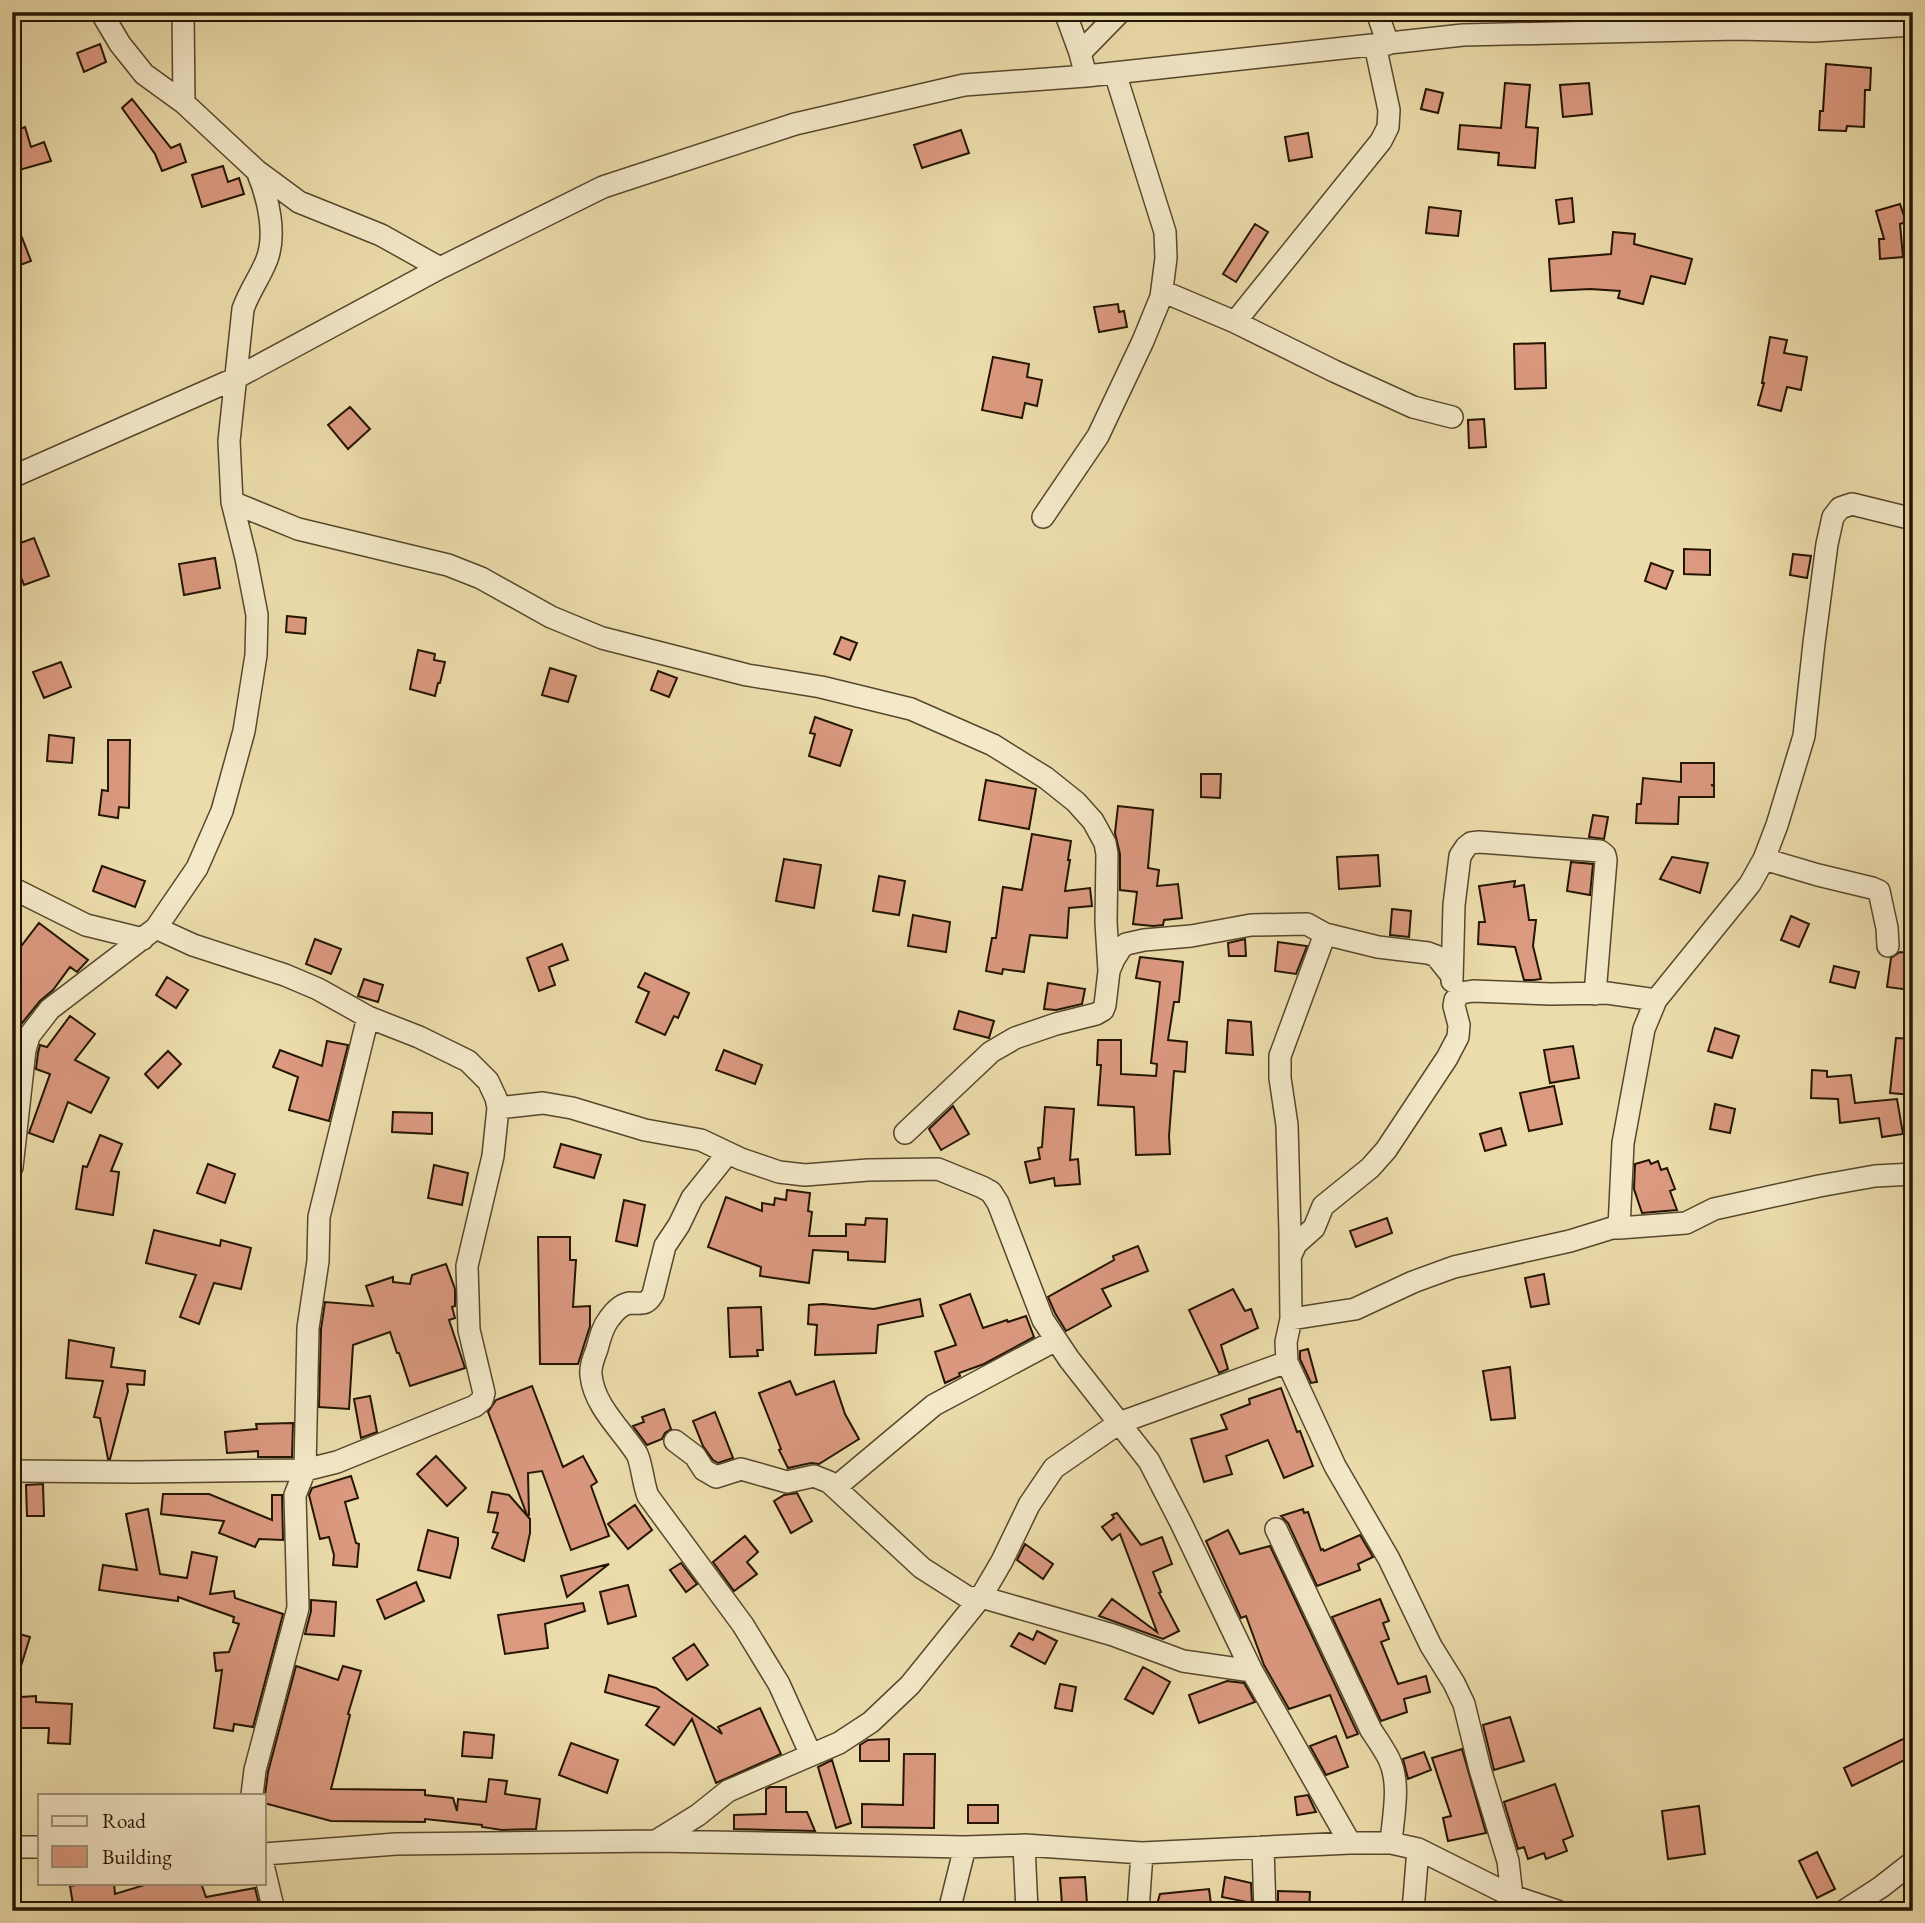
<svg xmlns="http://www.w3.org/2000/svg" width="1925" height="1923" font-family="'EB Garamond',serif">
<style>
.building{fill:#db9980;stroke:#241502;stroke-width:2}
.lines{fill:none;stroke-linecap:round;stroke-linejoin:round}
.street-casing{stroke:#56472c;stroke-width:24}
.street{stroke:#f3e8c8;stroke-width:21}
</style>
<rect width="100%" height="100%" fill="#ecdcab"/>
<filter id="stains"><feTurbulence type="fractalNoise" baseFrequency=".00286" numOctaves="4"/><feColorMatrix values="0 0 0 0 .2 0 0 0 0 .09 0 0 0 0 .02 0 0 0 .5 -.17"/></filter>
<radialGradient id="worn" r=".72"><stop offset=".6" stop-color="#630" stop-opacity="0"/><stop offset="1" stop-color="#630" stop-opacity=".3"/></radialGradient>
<path class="building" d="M100,44L106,62L84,72L77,53Z
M1826,64L1871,68L1870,90H1865L1864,127L1847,126L1846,131L1819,130L1820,111H1823Z
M1505,83L1530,85L1526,127L1538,128L1535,168L1498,165L1499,153L1458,149L1460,125L1501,128Z
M1589,83L1592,114L1563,117L1560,85Z
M1426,89L1443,93L1438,113L1421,109Z
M132,99L171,148L180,144L186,162L162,171L155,154L122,108Z
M25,127L31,147L44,142L51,161L12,172V132Z
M961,130L969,153L922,168L914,145Z
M1308,133L1312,157L1289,161L1285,137Z
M223,166L228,182L239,178L244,194L202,207L192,175Z
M1572,198L1574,222L1559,224L1556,200Z
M1900,204L1906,222L1900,224L1903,257L1880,259L1879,239H1884L1876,211Z
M1429,207L1461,211L1458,236L1426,233Z
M12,217H14L31,261L12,268Z
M1255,224L1268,232L1236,282L1223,274Z
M1613,232L1635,234L1634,244L1692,259L1685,284L1651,276L1643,304L1618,298L1620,291L1590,289L1551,291L1549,259L1611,254Z
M1118,304L1119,312L1124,311L1127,327L1099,332L1094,307Z
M1770,337L1787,340L1784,353L1807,357L1801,390L1787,387L1781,411L1758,405L1764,383H1762Z
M1545,343L1546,388L1515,389L1514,344Z
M993,357L1029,364L1027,377L1042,380L1037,406L1025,403L1022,418L982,410Z
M350,407L370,429L348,449L328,425Z
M1484,419L1486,447L1469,448L1468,420Z
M34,538L49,576L24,585L12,554V546Z
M1684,549L1710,550V575L1684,574Z
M1793,554L1811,556L1807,578L1790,575Z
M215,558L220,588L184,595L179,564Z
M1651,563L1673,571L1666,589L1645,581Z
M287,616L306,618L305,634L286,632Z
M841,637L857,643L850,660L834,654Z
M418,650L435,654L434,660L445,662L440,683H438L435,696L410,689Z
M61,662L71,687L44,698L33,672Z
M550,668L576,676L568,702L542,695Z
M658,671L677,678L669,697L651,690Z
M815,717L852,730L840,766L809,756L815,734L810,733Z
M49,735L74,738L72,763L47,761Z
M108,740H130L129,808L119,807L118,818L99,815L102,790L108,791Z
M1681,763H1714V785H1711L1714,786V797H1679L1678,824L1636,823L1637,804H1641L1643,778L1681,782Z
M1201,774H1221L1220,798L1201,797Z
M986,780L1036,789L1029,829L979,820Z
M1118,806L1153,810L1148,868L1159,870L1157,886L1178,884L1182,918L1164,920L1163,925L1153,926L1133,924L1137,892L1120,890V854L1115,833Z
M1593,815L1608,817L1604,839L1589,837Z
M1032,834L1071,841L1068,860H1070L1065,891L1090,888L1092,906L1069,908L1067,938L1030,935L1024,972L1003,969L1002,974L986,971L992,938H996L1003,887L1022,890Z
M1378,855L1380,886L1339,889L1337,857Z
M1672,857L1708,863L1700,893L1660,879Z
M784,859L821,865L814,908L776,901Z
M1571,862L1593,864L1590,895L1567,891Z
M102,866L145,881L135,907L93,891Z
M879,876L905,881L899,915L873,911Z
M1515,881L1514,887L1524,885L1529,920H1536L1533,946L1541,979L1534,980H1524L1515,947L1478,944L1479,922H1485L1479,886Z
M1392,909L1411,911L1409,937L1390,935Z
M913,915L950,922L946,952L908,946Z
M1791,916L1809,924L1799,947L1781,940Z
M39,923L88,960L77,972L70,967L53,990L40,1001L18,1028L12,1047V958Z
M315,939L341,949L331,974L306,964Z
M1245,939L1246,956H1229L1228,943Z
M1278,942L1307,946L1296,974L1275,971Z
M562,944L568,960L549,967L555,985L539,991L527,958Z
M1900,952L1913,954V982H1911L1910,990L1887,987L1891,958Z
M1140,957L1183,962L1179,1002H1174L1168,1040L1187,1042L1185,1072L1174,1071L1169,1136L1170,1154L1136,1155L1134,1107L1098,1105L1101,1065H1097L1098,1040H1121V1074L1156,1076L1157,1064L1151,1063L1160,982L1136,978Z
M1834,966L1859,972L1855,988L1830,982Z
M645,973L689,993L678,1018L674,1016L665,1035L636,1022L649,992L638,987Z
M167,977L188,990L176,1008L156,995Z
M364,979L383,985L378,1002L358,996Z
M1048,983L1085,989L1082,1004L1056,1010L1044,1009Z
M959,1011L994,1021L989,1038L954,1029Z
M70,1016L95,1034L75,1060L109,1078L91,1113L68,1102L53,1142L29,1133L50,1074L36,1069L38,1053L40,1045L47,1047Z
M1228,1020L1251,1022L1253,1055L1226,1053Z
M1715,1028L1739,1036L1732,1058L1708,1051Z
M1896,1038L1913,1039V1095L1890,1093Z
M327,1041L348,1045L329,1121L289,1110L298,1077L273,1067L280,1050L322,1066Z
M1573,1046L1579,1078L1550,1083L1544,1050Z
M724,1050L762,1065L755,1084L716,1070Z
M168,1051L181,1064L158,1088L145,1074Z
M1812,1070L1827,1071V1077L1851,1075L1855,1103L1897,1099L1903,1134L1882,1137L1879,1118L1840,1123L1838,1099L1811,1098Z
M1554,1086L1562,1124L1529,1131L1520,1093Z
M1715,1104L1735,1109L1730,1133L1710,1129Z
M953,1106L969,1134L941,1150L929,1129Z
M1045,1107L1074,1109L1070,1160L1078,1159L1080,1184L1055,1186L1054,1178L1030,1183L1025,1162L1040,1159L1038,1148L1042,1147Z
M393,1112L432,1113V1134L392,1132Z
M1501,1128L1506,1145L1485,1151L1480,1134Z
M100,1135L122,1144L111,1171L119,1172L113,1215L76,1209L83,1166L87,1167Z
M561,1144L601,1155L594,1178L554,1167Z
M1649,1160L1651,1164L1658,1161L1661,1170L1667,1168L1675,1189L1670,1191L1677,1210L1642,1213L1634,1189L1635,1164Z
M208,1164L235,1174L225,1203L197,1193Z
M434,1165L468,1173L462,1205L428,1198Z
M787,1190L810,1193L808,1211L812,1212L809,1236H846V1224L865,1225L866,1218L887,1219L885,1262L848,1260V1252L813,1250L809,1283L760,1276L761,1267L708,1247L726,1197L762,1211V1203L774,1205L775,1198L786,1200Z
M624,1200L645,1205L637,1246L616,1241Z
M1387,1218L1392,1233L1356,1247L1350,1231Z
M154,1230L220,1246L221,1240L251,1248L241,1289L214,1283L199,1324L180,1317L196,1275L146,1263Z
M538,1237H570V1260H576L573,1307L590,1306V1326L578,1364H540Z
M1138,1246L1148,1271L1102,1289L1111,1306L1066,1331L1055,1313L1048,1297L1114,1260L1113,1256Z
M446,1264L455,1289V1306L452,1307L455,1318L449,1320L465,1368L410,1386L399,1353H397L390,1332L353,1345L349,1409L319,1407L321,1329L325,1302L373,1306L366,1286L393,1277V1282L410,1284L412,1275Z
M1544,1274L1549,1304L1531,1307L1525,1278Z
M1233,1289L1245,1311L1251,1309L1258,1328L1221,1345L1228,1369L1219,1373L1189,1310Z
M970,1294L983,1328L1007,1320L1008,1322L1026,1316L1034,1337L984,1364L959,1373L960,1376L945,1383L935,1352L956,1345L940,1305Z
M920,1299L923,1316L878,1325L876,1353L815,1355L817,1325L808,1324L809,1305L823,1304L874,1309Z
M761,1307L763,1350H757L758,1356L730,1357L728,1308Z
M69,1340L114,1348L111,1367L145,1371L144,1385L127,1384L128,1391L110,1459H108L100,1418L94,1417L103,1381L66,1378Z
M1308,1349L1317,1382L1311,1383L1300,1359V1351Z
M1510,1367L1515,1418L1491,1420L1483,1371Z
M790,1381L796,1395L834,1381L845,1414L859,1439L819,1464L811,1463L788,1468L779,1450L781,1449L759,1393Z
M532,1386L563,1467L583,1456L597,1482L591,1486L609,1536L571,1550L542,1471L528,1473L529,1515H527L488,1412L496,1400Z
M1281,1388L1297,1432L1300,1431L1313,1466L1284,1478L1268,1440L1226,1456L1232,1474L1204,1482L1191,1439L1227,1429L1221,1415L1250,1404L1249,1399Z
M370,1396L377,1432L361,1438L354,1399Z
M664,1409L671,1429L665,1433L662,1439L647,1445L633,1426L644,1422L642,1417Z
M715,1412L733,1458L718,1463L713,1460L703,1446L693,1421Z
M293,1423L292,1457H258V1451L227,1453L225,1432L257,1429L256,1424Z
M436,1456L466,1488L447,1506L417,1474Z
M351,1476L358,1498L345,1502L356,1543L359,1544L357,1567L333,1565L334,1555L329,1537L320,1539L309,1495L312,1488Z
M43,1484L44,1516H27L26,1485Z
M492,1492L509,1495L530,1519V1533L524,1561L492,1548L498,1533L493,1532L498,1513L488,1512Z
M797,1493L812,1521L791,1533L774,1501L784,1495Z
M163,1494H209L272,1520V1495H282L283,1540L259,1539L255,1547L219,1533L224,1521L161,1514Z
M635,1505L652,1530L628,1549L608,1524Z
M148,1509L160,1574L187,1578L192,1552L217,1557L210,1594L234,1591L235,1598L283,1614L253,1727L234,1724L233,1731L214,1728L222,1670L216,1671L214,1653L229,1652L239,1624L233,1622L234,1617L178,1597V1601L99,1590L103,1565L137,1570L126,1514Z
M1303,1509L1304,1513L1308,1512L1321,1550L1323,1549L1324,1551L1360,1535L1373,1557L1358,1564L1360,1570L1317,1586L1288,1523L1281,1516Z
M1117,1513L1141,1545L1162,1537L1172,1564L1153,1572L1161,1592L1159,1593L1179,1631L1163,1639L1099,1616L1112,1599L1157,1632L1120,1534L1112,1540L1102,1527L1114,1518L1112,1515Z
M428,1530L458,1538V1545L450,1578L418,1570Z
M1228,1530L1240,1554L1270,1546L1358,1734L1347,1738L1330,1695L1289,1709L1264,1665L1246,1616L1241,1618L1206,1541Z
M745,1536L758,1552L747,1562L757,1574L734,1591L713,1562Z
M1025,1544L1053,1564L1043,1579L1017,1560Z
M681,1563L697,1584L686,1592L670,1570Z
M609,1564L567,1597L561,1576Z
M416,1582L424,1601L385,1619L377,1600Z
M628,1585L636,1616L608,1624L600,1592Z
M1380,1599L1389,1621L1383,1623L1389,1639L1381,1642L1398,1684L1426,1676L1430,1692L1404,1699L1407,1712L1381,1721L1332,1617Z
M311,1600L336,1602L334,1636L305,1634L311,1611Z
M583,1603L585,1611L545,1624L548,1648L505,1654L498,1615Z
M1037,1631L1057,1641L1045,1664L1011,1646L1019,1633L1033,1640Z
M12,1632L30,1637L16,1682L12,1681Z
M694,1644L708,1665L687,1680L673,1658Z
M296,1666L338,1680L343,1666L361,1671L348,1714L350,1715L331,1789L425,1790V1795L453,1798L457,1811L458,1799L486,1802L489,1779L507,1781L505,1794L540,1799L536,1829L502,1830L482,1827V1825L425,1819V1822L331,1821L264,1803L268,1772Z
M1143,1667L1170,1682L1153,1714L1125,1699Z
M609,1675L656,1688L722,1734L718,1727L760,1708L781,1754L716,1783L692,1719L674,1745L646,1725L659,1707L605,1692Z
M1227,1681L1244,1683L1255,1702L1199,1723L1189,1695Z
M1060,1684L1076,1687L1072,1711L1055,1708Z
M36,1696V1702L72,1704L70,1744L48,1743L49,1728H21V1697Z
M1510,1717L1524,1761L1494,1770L1483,1725Z
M464,1732L494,1735L492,1758L462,1756Z
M1913,1734V1756L1852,1786L1844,1768Z
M1336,1736L1348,1767L1326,1775L1310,1746Z
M889,1739V1761H860V1745L868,1740Z
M571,1743L618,1760L607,1793L559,1775Z
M1462,1749L1486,1833L1448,1841L1443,1818L1451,1816L1432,1758Z
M1424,1752L1431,1770L1408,1779L1403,1759Z
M904,1754H935L934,1828L862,1827V1804L903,1805Z
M832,1760L851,1823L836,1828L818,1767Z
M1555,1784L1573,1836L1563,1840L1567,1851L1546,1859L1544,1853L1528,1859L1524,1847L1518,1849L1504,1802Z
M770,1787H786V1812H807L815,1831L734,1829V1815L766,1814V1789Z
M1308,1795L1316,1812L1297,1815L1295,1797Z
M968,1805H998V1823H968Z
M1699,1806L1705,1854L1668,1859L1662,1811Z
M1817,1852L1835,1889L1817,1898L1799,1861Z
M1085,1877L1087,1903L1062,1904L1060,1878Z
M1225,1877L1251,1883L1252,1903L1222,1897Z
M91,1883H114L115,1894L151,1883H201L206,1897L255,1888L260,1908L244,1911H74L70,1886Z
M1209,1889L1212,1911H1155L1160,1894Z
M1278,1891L1310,1892L1309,1911H1278Z"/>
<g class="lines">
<g class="street-casing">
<path id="street" d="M101,12L120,44L144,74L184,103L257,171L299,202L381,235L440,268
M183,12L184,103
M1065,12L1080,53L1086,76
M1377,12L1388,44
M1080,53L1120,12
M1162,291L1235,322L1334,371L1413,407L1452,417
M1235,322L1381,141L1388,127L1389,110L1375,45
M12,477L234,379L440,268L603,187L795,124L964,85L1086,76L1463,35L1737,29L1814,31L1913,25
M232,502L298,529L448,565L481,578L551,617L602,638L747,675L821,687L911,709L993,745L1046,778L1076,802L1093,821L1105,843L1107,854L1106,922L1109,971
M1043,517L1098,436L1143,341L1161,297L1166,258L1165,232L1115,73
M1764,859L1818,875L1872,888L1879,891L1887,928L1888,946
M12,888L86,925L143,939
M1325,934L1280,1056V1078L1287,1125L1290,1233L1291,1319L1286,1342L1287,1362L1335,1466L1389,1559L1431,1646L1454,1683L1464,1704L1480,1769L1508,1861L1512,1896
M1452,981L1454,905L1460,856L1466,847L1471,843L1479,842L1600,851L1605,855L1606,860L1595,994
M498,1108L543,1103L572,1108L645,1130L701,1140L741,1159L779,1172L805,1175L868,1170L938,1169L982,1187L991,1192L998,1203L1043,1320L1069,1359L1149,1461L1181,1523L1252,1671L1350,1843
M905,1133L991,1052L1015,1038L1056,1024L1096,1014L1103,1010L1105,1005L1109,971L1114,959L1121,948L1126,944L1144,940L1191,936L1251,925L1307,924L1325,934L1378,947L1428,953L1436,956L1452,976
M728,1153L692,1198L679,1225L665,1246L653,1294C646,1306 642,1303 630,1303C621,1304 614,1312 609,1319C602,1328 600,1338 597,1349C594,1357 590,1366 591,1375C594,1406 621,1429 637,1454C642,1464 643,1484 648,1496L743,1625L779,1684L811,1755
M12,1167L25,1050L29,1036L50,1009L156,928L197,868L222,811L244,731L256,655L257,615L246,558L232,502L229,441L243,309C249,292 258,280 265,264C278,237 268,197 257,171
M1619,1228L1686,1223L1714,1209L1819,1186L1875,1176L1913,1174
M1291,1255L1296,1244L1314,1228L1323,1206L1370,1168L1386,1150L1447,1058L1458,1037L1459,1025L1454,1006L1455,1000L1461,993L1473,991L1551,994L1607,993L1656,1000
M1291,1319L1355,1309L1413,1282L1454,1267L1570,1241L1612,1228H1619L1623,1143L1644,1029L1656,1000L1750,884L1764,859L1777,825L1804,736L1814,643L1827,544L1833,517L1840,508L1852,504L1913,519
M675,1441L695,1456L704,1470L716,1477L741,1469L787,1482L814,1476L829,1482L922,1568L969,1598L981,1597L1113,1635L1183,1661L1252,1671
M13,1471L136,1472L305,1470L337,1462L475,1406L482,1400L484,1393L469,1330L467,1266L493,1156L498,1108L496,1098L488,1081L468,1061L419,1037L368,1017L318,989L285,975L193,945L156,928
M836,1487L934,1405L1056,1340
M1276,1529L1371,1730C1377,1739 1384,1749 1389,1759C1401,1784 1393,1816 1391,1843
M252,1795L255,1770L298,1608L295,1495L305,1470L308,1328L318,1261L319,1217L368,1017
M656,1841L698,1815L728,1791L839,1743L871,1722L910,1685L981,1597L1002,1561L1029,1505L1054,1468L1119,1423L1287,1362
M1024,1845L1027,1911
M12,1847H40
M1263,1847L1265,1911
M264,1854L396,1844L571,1842L656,1841L965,1847L1024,1845L1142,1853L1350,1843H1391L1418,1849L1512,1896L1557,1911
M264,1869L274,1911
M949,1911L965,1847
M1138,1911L1142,1853
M1413,1911L1418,1849
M1844,1911L1881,1887L1913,1862"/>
</g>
<use href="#street" class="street"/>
</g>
<rect width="1925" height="1923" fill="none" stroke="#ecdcab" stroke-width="42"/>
<rect x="14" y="14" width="1897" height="1895" fill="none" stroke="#241502" stroke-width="3.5"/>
<rect x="21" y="21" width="1883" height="1881" fill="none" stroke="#241502" stroke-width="2"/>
<rect x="38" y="1794" width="228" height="91" fill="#f3e8c8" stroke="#a09479" stroke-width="2"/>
<rect x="52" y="1816" width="35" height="10" fill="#f3e8c8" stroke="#a09479" stroke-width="2"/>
<text x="102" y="1828" font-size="21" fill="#241502">Road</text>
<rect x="52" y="1846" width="35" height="21" fill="#db9980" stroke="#a09479" stroke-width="2"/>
<text x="102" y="1864" font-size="21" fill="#241502">Building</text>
<rect width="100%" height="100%" filter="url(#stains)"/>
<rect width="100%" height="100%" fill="url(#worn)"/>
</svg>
